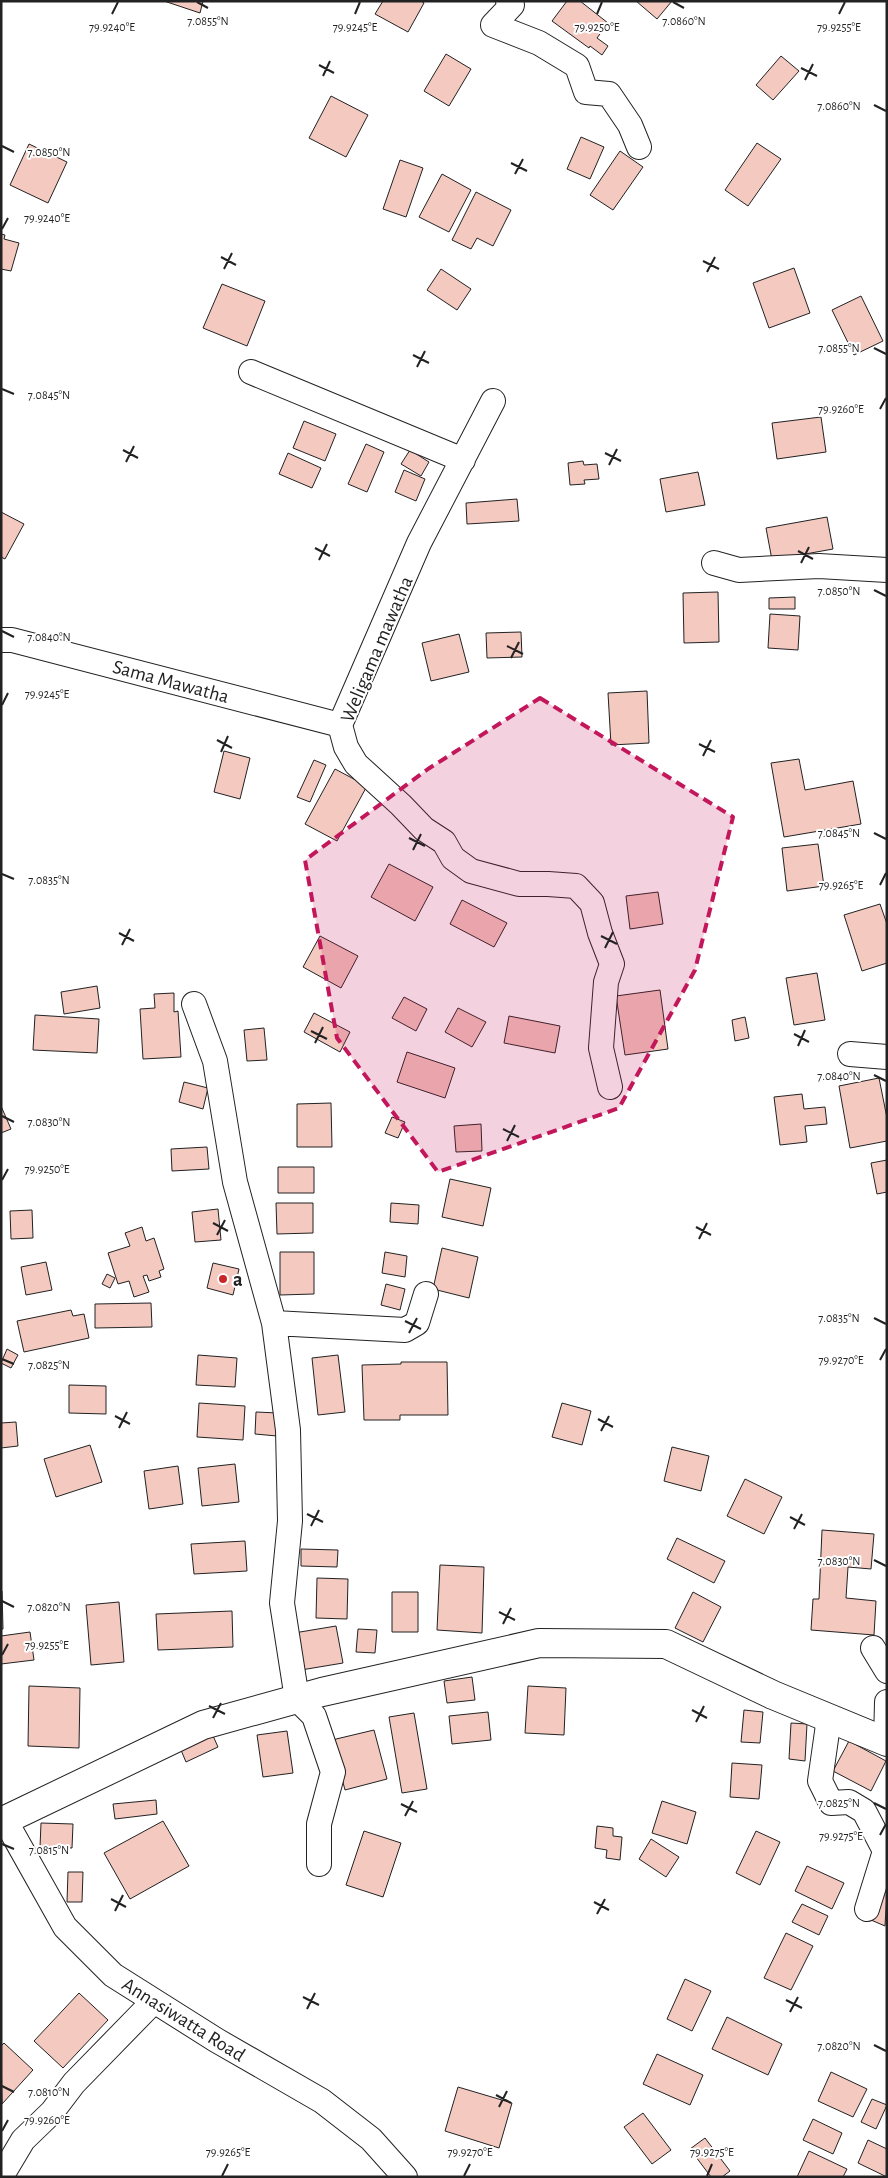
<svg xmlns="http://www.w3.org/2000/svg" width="888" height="2178" font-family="'Alegreya Sans',sans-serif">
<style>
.building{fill:#f3c9c0;stroke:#222}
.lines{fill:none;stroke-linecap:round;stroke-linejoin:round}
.street-casing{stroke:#222;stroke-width:26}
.secondary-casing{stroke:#222;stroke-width:30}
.street{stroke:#fff;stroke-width:24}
.secondary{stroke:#fff;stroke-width:28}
.marked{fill:#c2185b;fill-opacity:0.2;stroke:#c2185b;stroke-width:4;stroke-dasharray:10 6;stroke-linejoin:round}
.ticks{fill:none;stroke:#222;stroke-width:2}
.poi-dot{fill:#c62828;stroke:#fff;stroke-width:2}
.labels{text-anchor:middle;stroke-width:4;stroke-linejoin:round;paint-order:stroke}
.street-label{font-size:20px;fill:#222;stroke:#fff}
.poi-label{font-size:20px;font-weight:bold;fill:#222;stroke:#fff;text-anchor:start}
.ticks-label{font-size:12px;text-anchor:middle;fill:#222;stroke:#fff;stroke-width:4;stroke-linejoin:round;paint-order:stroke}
</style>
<rect width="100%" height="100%" fill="#fff"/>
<path class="building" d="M164,1H203L200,13Z
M383,1H421L424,3L408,32L375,14Z
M567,1H580L608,23L597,38L608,46L602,55L590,46L589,48L552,21Z
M636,1H672L657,19Z
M446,54L471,69L449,106L424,91Z
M781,56L799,71L773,100L756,85Z
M331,96L368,115L346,157L309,138Z
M581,137L604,147L590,179L567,169Z
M757,143L781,159L748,206L725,190Z
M29,144L67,162L48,203L10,185Z
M620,151L643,167L613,210L590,195Z
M400,160L423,168L406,217L383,209Z
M442,174L471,190L449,232L419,217Z
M476,192L511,210L493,246L477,238L471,249L452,240Z
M1,234L5,235L4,239L19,243L11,271L1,269Z
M794,268L810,313L769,328L753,283Z
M441,269L471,289L457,310L427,290Z
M222,284L265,301L247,346L203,328Z
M861,296L883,341L854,355L832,310Z
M821,417L826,452L777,459L772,423Z
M304,421L336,434L325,461L293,448Z
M366,444L384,452L367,492L348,484Z
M410,450L429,462L421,476L401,464Z
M288,453L321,468L312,488L279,474Z
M583,461L584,465L597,464L599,479L584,480L585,484L570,485L568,463Z
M404,470L425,479L416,501L395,492Z
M698,472L705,505L666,512L660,479Z
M517,499L519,521L467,524L466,503Z
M1,512L24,524L5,559L1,557Z
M827,517L833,549L772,560L766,528Z
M718,592L719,642L684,643L683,593Z
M795,597V609H769V598Z
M770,614L800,616L798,650L768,648Z
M521,632L522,657L487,658L486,633Z
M459,634L469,672L431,681L422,643Z
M647,691L649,743L611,745L608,693Z
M224,751L250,758L240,799L214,792Z
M799,759L805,790L853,781L861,824L784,837L771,763Z
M314,760L326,765L310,802L297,797Z
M335,769L367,786L337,841L305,824Z
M818,844L824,886L787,891L782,848Z
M389,864L433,887L415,921L371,897Z
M658,892L663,924L630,929L626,896Z
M462,900L507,923L494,947L450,924Z
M880,904L887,924V963L862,971L844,915Z
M320,936L358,956L341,988L303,967Z
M817,973L825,1020L794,1025L786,978Z
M97,986L100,1008L64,1014L61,992Z
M660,990L668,1049L625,1055L616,996Z
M174,993V1012L178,1011L181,1057L143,1059L140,1009L155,1008L154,994Z
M404,997L427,1009L416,1031L392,1018Z
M458,1008L486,1022L472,1047L445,1032Z
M314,1013L350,1032L340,1052L304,1032Z
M35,1015L99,1019L97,1053L33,1050Z
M509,1016L560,1026L555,1053L504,1043Z
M745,1017L749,1038L735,1041L732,1020Z
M264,1028L267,1060L247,1061L244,1030Z
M407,1052L455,1068L445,1098L397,1082Z
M879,1078L887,1118V1141L850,1148L839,1086Z
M184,1082L208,1088L203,1109L179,1102Z
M802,1094L804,1109L825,1107L827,1124L805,1126L807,1142L780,1145L774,1097Z
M331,1103L332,1147H297V1104Z
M1,1106L11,1129L1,1133Z
M392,1117L405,1122L398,1138L385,1133Z
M481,1124L482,1151L456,1152L454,1126Z
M207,1147L209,1169L172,1171L171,1149Z
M887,1160V1192L877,1194L871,1163Z
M278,1167H314V1193H278Z
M450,1179L491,1188L483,1226L442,1217Z
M276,1203H313V1233L277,1234Z
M391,1203L419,1205L418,1224L390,1222Z
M218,1209L221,1240L195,1242L192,1212Z
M32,1210L33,1238L11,1239L10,1211Z
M142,1227L146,1241L154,1238L164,1269L159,1271L161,1277L149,1281L147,1275L143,1276L149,1292L134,1297L129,1281L118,1284L108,1253L130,1246L125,1233Z
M442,1248L478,1257L469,1298L433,1289Z
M280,1252H314V1294L280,1295Z
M385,1252L407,1256L405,1277L382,1273Z
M46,1262L52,1290L26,1295L21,1267Z
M213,1263L239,1269L233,1295L207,1288Z
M107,1274L115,1278L110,1288L102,1284Z
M386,1284L405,1289L400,1310L381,1305Z
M151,1303L152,1327L95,1328V1304Z
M71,1310L73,1316L84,1314L89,1338L24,1352L17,1321Z
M7,1349L18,1355L11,1368L1,1363Z
M198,1355L237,1358L235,1387L196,1385Z
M338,1355L345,1412L318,1415L312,1358Z
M401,1362H447L448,1415H400V1420H364L362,1365L401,1364Z
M69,1385L106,1386V1414L69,1413Z
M199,1403L245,1406L243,1440L197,1437Z
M562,1403L591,1411L582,1445L552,1437Z
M256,1412L278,1413L277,1436L255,1434Z
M16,1422L18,1446L1,1448V1423Z
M90,1445L102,1482L56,1497L44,1459Z
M672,1447L709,1456L701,1491L664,1481Z
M235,1464L239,1502L202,1506L198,1468Z
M178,1466L183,1504L149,1509L144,1471Z
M745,1479L782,1497L764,1534L727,1516Z
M822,1530L874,1534L871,1569L848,1567L846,1598L876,1601L874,1635L811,1630L813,1599H819Z
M677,1538L725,1561L714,1583L667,1559Z
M245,1541L247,1571L194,1574L191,1544Z
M301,1549L338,1550L337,1567L301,1566Z
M440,1565L484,1567L482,1633L437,1630Z
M317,1578L348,1579L347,1619L316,1618Z
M1,1591H2L3,1629H1Z
M392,1592H418V1632H392Z
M693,1592L721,1607L703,1642L675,1628Z
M119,1602L124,1662L91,1665L86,1605Z
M232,1611L233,1647L158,1650L156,1614Z
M336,1626L343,1663L301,1670L294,1633Z
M358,1629L377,1630L375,1653L356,1652Z
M30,1632L34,1660L1,1664V1636Z
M472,1677L475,1700L447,1703L444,1681Z
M29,1686L80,1688L79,1748L28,1746Z
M528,1686L566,1688L564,1735L525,1733Z
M744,1710L763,1712L760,1743L741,1742Z
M488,1712L491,1740L452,1744L449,1716Z
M414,1713L427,1789L402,1793L389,1717Z
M791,1723L807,1724L805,1761L789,1759Z
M210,1729L218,1747L186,1762L178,1743Z
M374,1730L387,1779L345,1790L332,1740Z
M287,1731L293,1773L263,1777L257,1735Z
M849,1741L886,1761L871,1791L833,1771Z
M732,1763L762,1765L759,1799L730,1797Z
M156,1800L157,1814L115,1819L113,1804Z
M662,1801L696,1812L687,1844L652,1833Z
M163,1821L189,1866L130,1899L104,1853Z
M41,1823L73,1824L72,1848L40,1847Z
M597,1826L613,1828V1836L622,1837L620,1860L606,1858L607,1850L595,1848Z
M364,1831L401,1843L383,1897L346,1885Z
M756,1831L780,1842L760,1885L736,1873Z
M651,1839L679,1857L666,1877L639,1859Z
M807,1866L844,1883L832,1909L795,1891Z
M68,1872H83L82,1902H67Z
M882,1891L887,1893L885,1926L871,1920Z
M802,1904L828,1916L819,1935L792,1922Z
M786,1933L813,1946L791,1990L764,1978Z
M685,1979L711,1991L692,2031L667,2019Z
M79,1993L108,2020L63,2068L34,2041Z
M727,2017L782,2044L768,2075L712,2049Z
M4,2043L33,2070L2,2104L1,2046Z
M657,2054L703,2075L690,2105L643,2084Z
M831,2072L867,2089L853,2117L818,2101Z
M458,2087L512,2103L499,2148L445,2131Z
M872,2099L887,2105L876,2129L861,2122Z
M643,2113L671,2150L652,2164L624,2127Z
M813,2119L842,2133L833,2154L803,2140Z
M705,2138L730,2171L722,2177H711L690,2149Z
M868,2140L887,2149V2177L858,2163Z
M809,2151L847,2169L843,2177H797Z"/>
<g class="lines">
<g class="street-casing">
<path id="street" d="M508,1L512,5L493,25L539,43L577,66L586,92L609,94L630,125L639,147
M251,372L463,460
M493,401L419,543L340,725L346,747L356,764L401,805L424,829L444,842L453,858L471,871L519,884H548L576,886L592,903L600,933L612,964L606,982L601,1048L610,1087
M714,563L739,570L819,566L887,570
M1,640H12L340,725
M194,1004L215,1061L235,1182L274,1323L288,1430L290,1521L282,1603L297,1699L314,1716L333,1772L319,1824V1864
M850,1054L887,1057
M274,1323L405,1330L417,1323L426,1294
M873,1648L887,1671
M829,1718L820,1781L831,1803L849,1802L864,1811L885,1851L867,1909
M886,1741L887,1702
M5,1820L65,1927L113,1975L216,2040L322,2101L371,2139L405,2177
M1,2177L23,2140L52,2112L74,2083L153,2002"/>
</g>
<g class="secondary-casing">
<path id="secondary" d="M1,1822L203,1725L322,1692L539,1643L666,1644L773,1695L887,1742"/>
</g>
<use href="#street" class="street"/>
<use href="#secondary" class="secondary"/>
</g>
<path class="marked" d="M540,698L733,817L695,970L619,1108L438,1172L337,1038L305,860L428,769Z"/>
<path class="ticks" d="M197,2L208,8M673,2L684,8M112,14L118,2M355,14L360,2M597,14L602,2M839,14L845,2M319,65L334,73M801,68L817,76M323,76L330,61M805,80L813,64M874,105L886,111M2,146L14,152M511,163L527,171M515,174L523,159M2,229L8,218M221,257L236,265M703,261L719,269M224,269L232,253M707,272L715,257M874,348L886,354M413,355L429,363M417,367L425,351M2,389L14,394M880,409L886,398M123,450L138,458M605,453L621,461M126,462L134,446M609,465L617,449M315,548L330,556M798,551L813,559M319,560L327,544M801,563L809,547M874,590L886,596M2,631L14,637M507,646L523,654M511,658L519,642M2,705L8,693M217,740L232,748M699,744L715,752M221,752L228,736M703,756L711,740M874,833L886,839M409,838L425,846M413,850L421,834M2,874L14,879M880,885L886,873M119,933L134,941M601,936L617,944M122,945L130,929M605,948L613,932M311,1031L327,1039M794,1034L809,1042M315,1043L323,1027M798,1046L805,1030M874,1075L886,1081M2,1116L14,1122M503,1129L519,1137M507,1141L515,1125M2,1180L8,1169M213,1223L228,1231M696,1227L711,1235M217,1235L225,1220M699,1239L707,1223M874,1318L886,1324M405,1321L421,1329M409,1333L417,1318M2,1359L14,1364M880,1360L886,1349M115,1416L130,1424M598,1419L613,1427M119,1428L127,1412M601,1431L609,1416M307,1514L323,1522M790,1517L805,1525M311,1526L319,1510M794,1529L802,1514M874,1560L886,1566M2,1601L14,1607M499,1612L515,1620M503,1624L511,1608M2,1655L8,1644M209,1706L225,1714M692,1710L707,1718M213,1718L221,1703M696,1722L704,1706M874,1803L886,1809M401,1804L417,1812M405,1816L413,1801M880,1835L886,1824M2,1844L14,1849M111,1899L126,1907M594,1902L609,1910M115,1911L123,1895M597,1914L605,1899M303,1997L319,2005M786,2000L802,2008M307,2009L315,1993M790,2012L798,1997M874,2045L886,2051M2,2086L14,2092M496,2095L511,2103M499,2107L507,2091M2,2131L8,2120M222,2176L228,2164M464,2176L470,2164M707,2176L712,2164"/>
<circle class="poi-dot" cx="223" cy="1279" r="5"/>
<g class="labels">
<g class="street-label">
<text transform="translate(376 649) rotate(-67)" y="7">Weligama mawatha</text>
<text transform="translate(171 681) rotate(15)" y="7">Sama Mawatha</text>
<text transform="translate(184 2019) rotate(32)" y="7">Annasiwatta Road</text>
</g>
<g class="poi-label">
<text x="233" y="1286">a</text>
</g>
</g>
<g class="ticks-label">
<text x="208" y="25">7.0855°N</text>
<text x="684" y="25">7.0860°N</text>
<text x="112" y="31">79.9240°E</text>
<text x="355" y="31">79.9245°E</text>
<text x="597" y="31">79.9250°E</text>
<text x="839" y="31">79.9255°E</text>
<text x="839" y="110">7.0860°N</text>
<text x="49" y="156">7.0850°N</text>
<text x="47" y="222">79.9240°E</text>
<text x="839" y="352">7.0855°N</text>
<text x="49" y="399">7.0845°N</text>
<text x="841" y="413">79.9260°E</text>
<text x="839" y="595">7.0850°N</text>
<text x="49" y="641">7.0840°N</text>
<text x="47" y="698">79.9245°E</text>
<text x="839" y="837">7.0845°N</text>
<text x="49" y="884">7.0835°N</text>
<text x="841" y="889">79.9265°E</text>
<text x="839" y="1080">7.0840°N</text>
<text x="49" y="1126">7.0830°N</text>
<text x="47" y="1173">79.9250°E</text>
<text x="839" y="1322">7.0835°N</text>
<text x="841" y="1364">79.9270°E</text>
<text x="49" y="1369">7.0825°N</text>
<text x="839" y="1565">7.0830°N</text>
<text x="49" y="1611">7.0820°N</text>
<text x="47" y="1649">79.9255°E</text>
<text x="839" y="1807">7.0825°N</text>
<text x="841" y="1840">79.9275°E</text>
<text x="49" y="1854">7.0815°N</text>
<text x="839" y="2050">7.0820°N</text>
<text x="49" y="2096">7.0810°N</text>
<text x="47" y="2124">79.9260°E</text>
<text x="228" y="2156">79.9265°E</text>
<text x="470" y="2156">79.9270°E</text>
<text x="712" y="2156">79.9275°E</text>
</g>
<rect width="888" height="2178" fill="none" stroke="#222222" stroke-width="5"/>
</svg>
